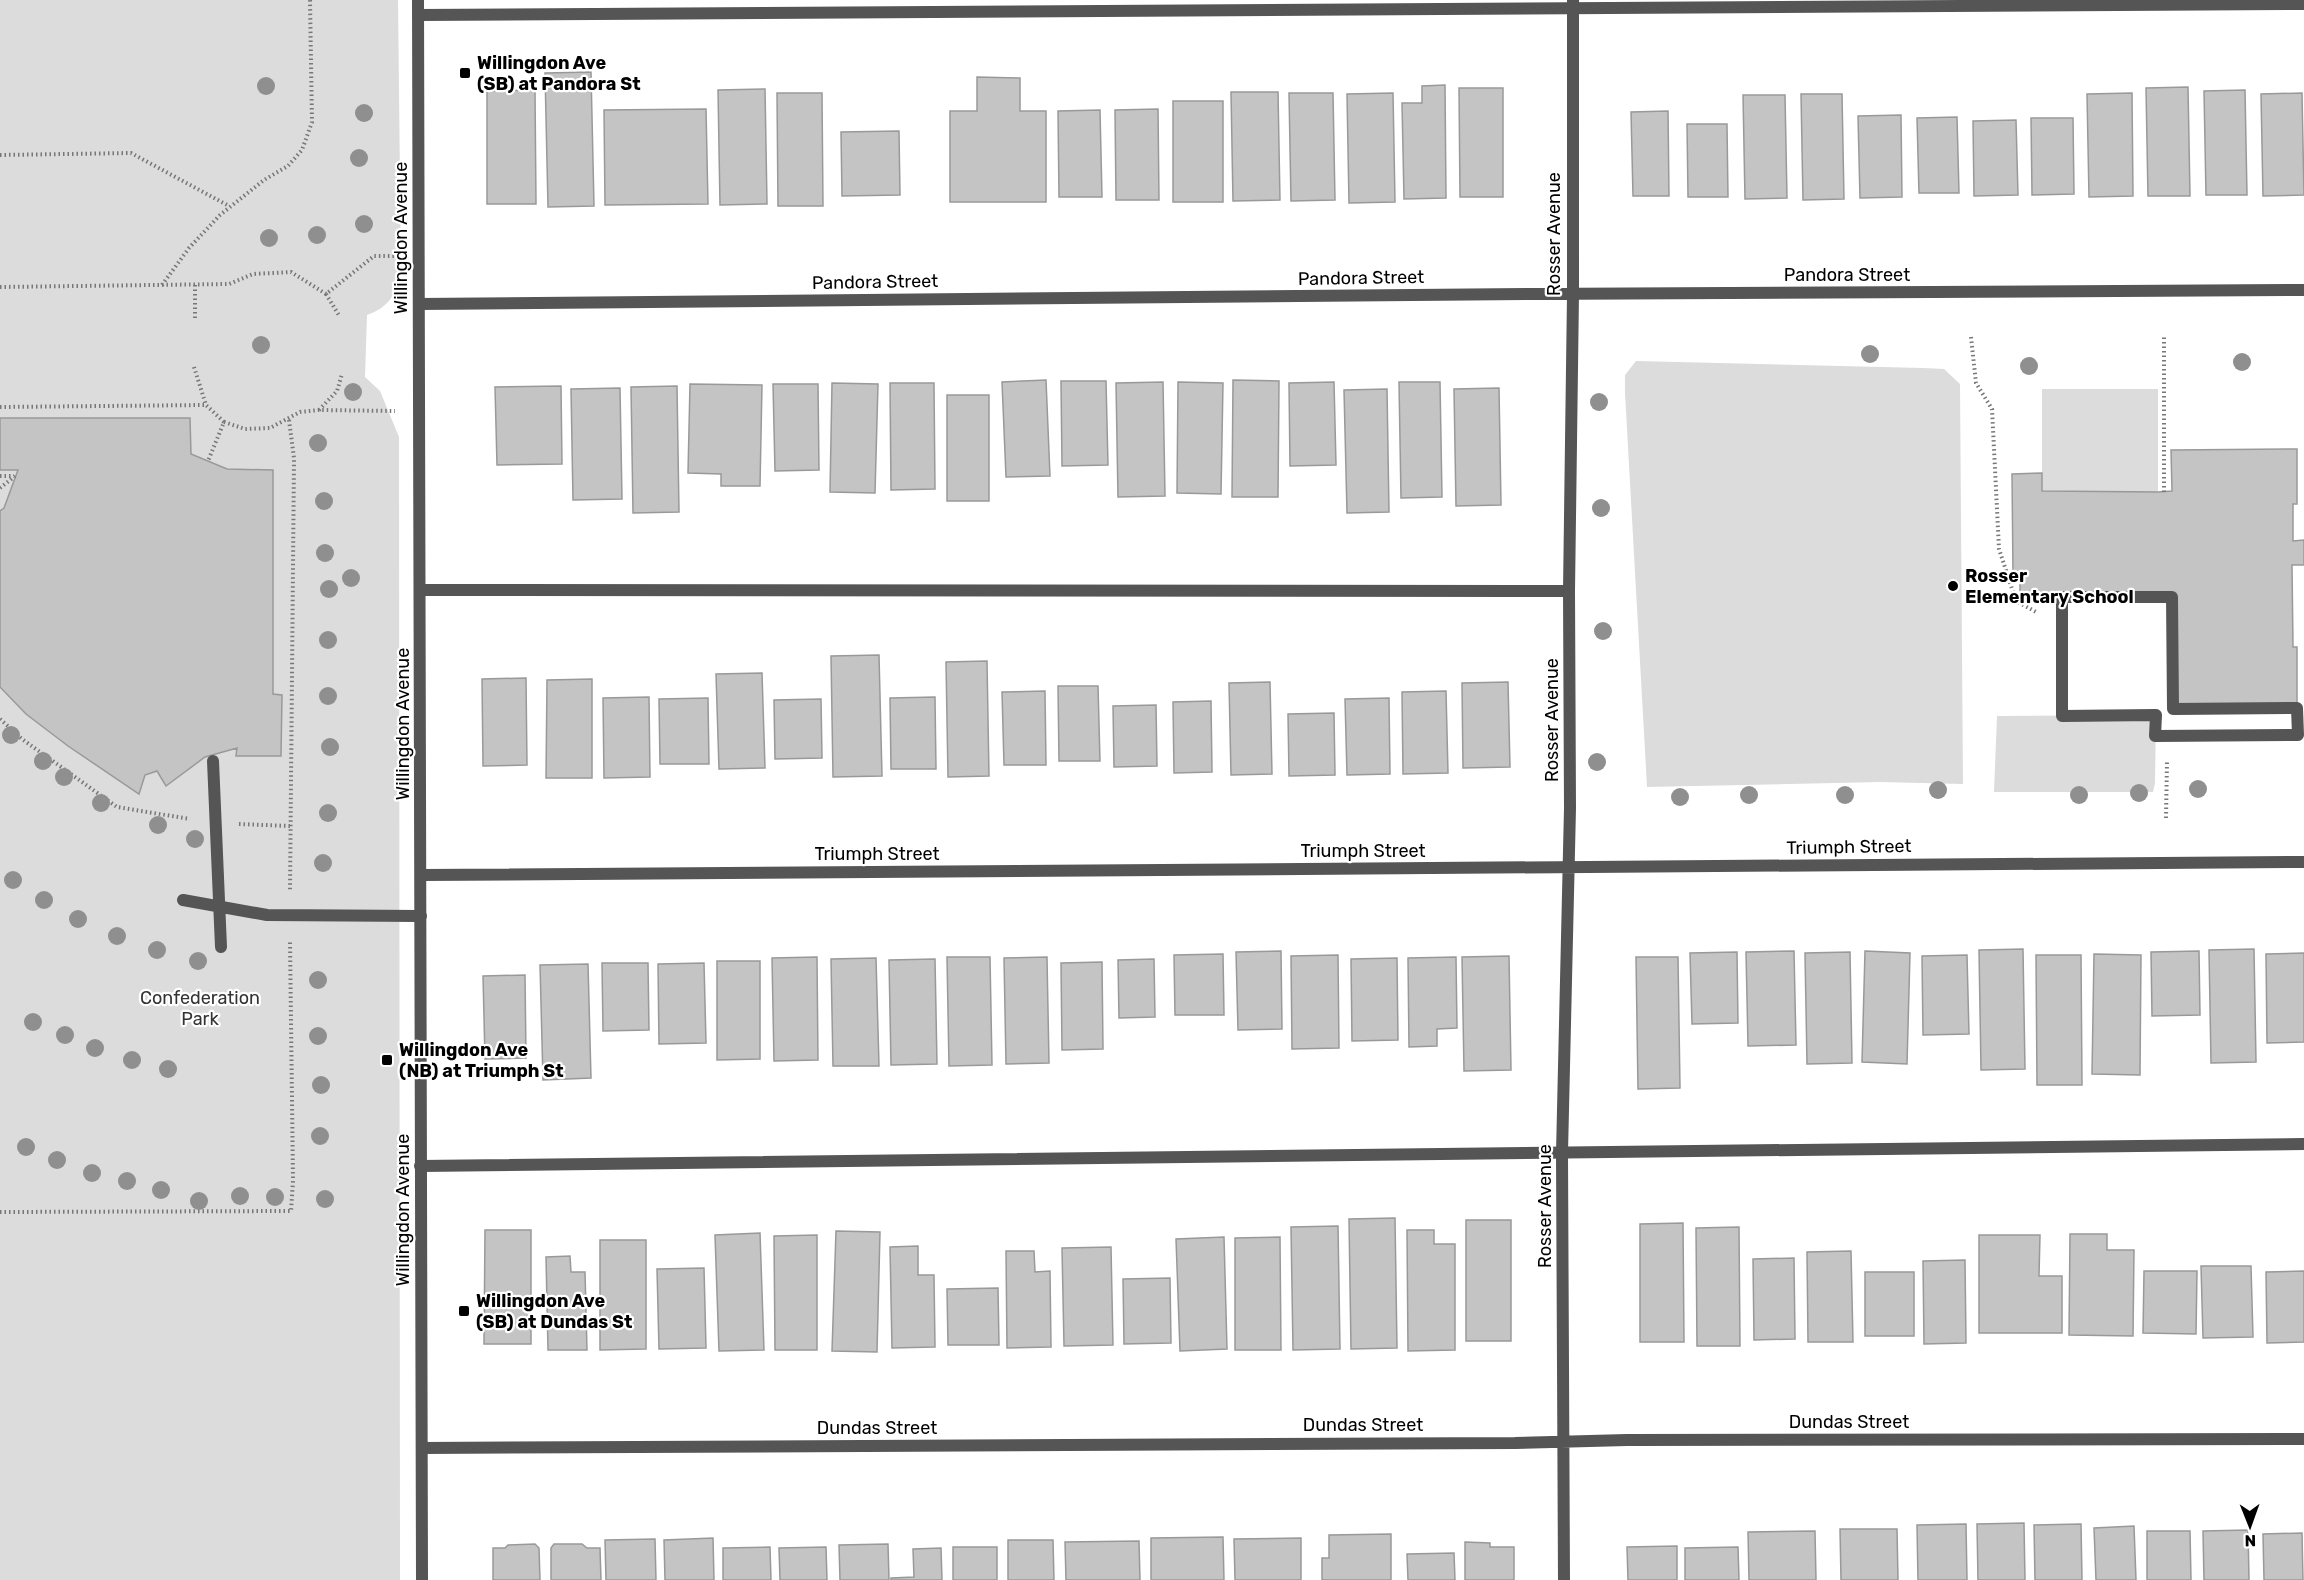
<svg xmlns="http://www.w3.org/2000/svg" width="2304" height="1580" font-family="Rubik,sans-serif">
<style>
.green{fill:#dcdcdc}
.building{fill:#c4c4c4;stroke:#999;stroke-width:1.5}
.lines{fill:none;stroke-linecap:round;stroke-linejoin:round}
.path{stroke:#777;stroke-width:4;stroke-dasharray:1.5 3;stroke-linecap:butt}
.service{stroke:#555;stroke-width:12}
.pedestrian{stroke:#555;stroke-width:12}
.minor{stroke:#555;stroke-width:12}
.tertiary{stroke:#555;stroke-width:12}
.tree{fill:#8f8f8f}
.poi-dot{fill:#000;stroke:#fff;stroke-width:2}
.labels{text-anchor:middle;stroke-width:4.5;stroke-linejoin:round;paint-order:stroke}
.poi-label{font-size:18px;font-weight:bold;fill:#000;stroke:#fff;text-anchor:start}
.street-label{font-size:18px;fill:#000;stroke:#fff}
.park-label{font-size:18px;fill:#333;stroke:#fff}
</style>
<rect width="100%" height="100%" fill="#fff"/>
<path class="green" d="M0,0H398L401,272C397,294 388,308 367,315L365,377L380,391L399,437L400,1580H0Z
M1636,361L1923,368L1944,369L1960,384L1963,784L1880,782L1647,787L1625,393V375Z
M2042,389H2158V492L2042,491Z
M2156,715L2155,783L2153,792H1994L1997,716Z"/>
<path class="building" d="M591,72L594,206L548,207L545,73Z
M977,77L1020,78V111H1046V202H950V111H977Z
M1445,85L1446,198L1404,199L1402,103H1422V86Z
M2188,87L2190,196H2148L2146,88Z
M1459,88H1503V197H1460Z
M765,89L767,204L720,205L718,90Z
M535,90L536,204H487V91Z
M2245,90L2247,195H2206L2204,91Z
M1231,92H1278L1280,200L1233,201Z
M777,93H822L823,206H778Z
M1289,93H1333L1335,200L1291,201Z
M1393,93L1395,202L1349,203L1347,94Z
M2132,93L2133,196L2089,197L2087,94Z
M2302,93L2304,195L2263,196L2261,94Z
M1801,94H1842L1844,199L1803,200Z
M1743,95H1785L1787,198L1745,199Z
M1173,101H1223V202H1173Z
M706,109L708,204L605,205L604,110Z
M1158,109L1159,200H1116L1115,110Z
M1100,110L1102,197H1059L1058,111Z
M1668,111L1669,196H1633L1631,112Z
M1901,115L1902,197L1860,198L1858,116Z
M1957,117L1959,193H1919L1917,118Z
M2031,118H2073L2074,194L2032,195Z
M2016,120L2018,195L1974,196L1973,121Z
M1687,124H1727L1728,197H1688Z
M899,131L900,195L842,196L841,132Z
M1046,380L1050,476L1006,477L1002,382Z
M1233,380L1279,381L1278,497H1232Z
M1061,381H1106L1108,465L1062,466Z
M1163,382L1165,496L1118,497L1116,383Z
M1178,382L1223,383L1221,494L1177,493Z
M1334,382L1336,465L1290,466L1289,383Z
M1399,382H1440L1442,497L1401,498Z
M832,383L878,384L875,493L830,492Z
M890,383H934L935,489L891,490Z
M690,384L762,385L760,486H721V474L688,473Z
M773,384H818L819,470L775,471Z
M561,386L562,464L497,465L495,387Z
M677,386L679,512L633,513L631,387Z
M620,388L622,499L573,500L571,389Z
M1499,388L1501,505L1456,506L1454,389Z
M1387,389L1389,512L1347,513L1344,390Z
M947,395H989V501H947Z
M0,418H190L191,454L227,469L273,470V694L282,695L281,756H236L237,748L205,757L166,786L157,771L145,775L139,794L68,746L26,714L0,687V511L4,508L18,470H0Z
M2297,449V504H2293V541L2304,540V565H2292L2293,647H2297V708L2173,709L2172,597H2020V576H2013L2012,474L2042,473V491L2158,492L2172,491L2171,450Z
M879,655L882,776L833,777L831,656Z
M987,661L989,776L948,777L946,662Z
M762,673L765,768L719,769L716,674Z
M526,678L527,765L483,766L482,679Z
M592,679V778H546L547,680Z
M1270,682L1272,774L1231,775L1229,683Z
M1508,682L1510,767L1463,768L1462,683Z
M1058,686H1098L1100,761H1059Z
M1045,691L1046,765H1004L1002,692Z
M1446,691L1448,773L1403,774L1402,692Z
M649,697L650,777L604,778L603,698Z
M935,697L936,769H891L890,698Z
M708,698L709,764H660L659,699Z
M1389,698L1390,774L1347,775L1345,699Z
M821,699L822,758L775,759L774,700Z
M1211,701L1212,772L1174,773L1173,702Z
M1156,705L1157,766L1114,767L1113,706Z
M1334,713L1335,775L1289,776L1288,714Z
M2023,949L2025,1069L1981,1070L1979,950Z
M2254,949L2256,1062L2211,1063L2209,950Z
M1281,951L1282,1029L1238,1030L1236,952Z
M1794,951L1796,1045L1748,1046L1746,952Z
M1865,951L1910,953L1907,1064L1862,1062Z
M2199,951L2200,1015L2152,1016L2151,952Z
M1737,952L1738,1023L1692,1024L1690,953Z
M1850,952L1852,1063L1807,1064L1805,953Z
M2304,953V1042L2267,1043L2266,954Z
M1223,954L1224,1015H1175L1174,955Z
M2094,954L2141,955L2140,1075L2092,1074Z
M1338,955L1339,1048L1292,1049L1291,956Z
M1967,955L1969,1034L1923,1035L1922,956Z
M2036,955H2081L2082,1085H2037Z
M1509,956L1511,1070L1464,1071L1462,957Z
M817,957L818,1060L774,1061L772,958Z
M947,957H990L992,1065L949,1066Z
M1047,957L1049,1063L1006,1064L1004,958Z
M1456,957L1457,1028L1437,1029V1046L1409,1047L1408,958Z
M1636,957H1678L1680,1088L1638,1089Z
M876,958L879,1066H833L831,959Z
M1397,958L1398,1040L1352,1041L1351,959Z
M935,959L937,1064L891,1065L889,960Z
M1154,959L1155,1017L1119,1018L1118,960Z
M717,961H760V1059L717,1060Z
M1102,962L1103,1049L1062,1050L1061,963Z
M602,963H648L649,1030L603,1031Z
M704,963L706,1043L659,1044L658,964Z
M588,964L591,1078L543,1080L540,965Z
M525,975L526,1058L485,1059L483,976Z
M1395,1218L1397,1348L1351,1349L1349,1219Z
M1466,1220H1511V1341H1466Z
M1683,1223L1684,1342H1640V1224Z
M1338,1226L1340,1349L1293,1350L1291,1227Z
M1739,1227L1740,1346H1697L1696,1228Z
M485,1230H531V1344H484Z
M1407,1230H1434V1244H1455V1350L1408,1351Z
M836,1231L880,1232L877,1352L832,1351Z
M760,1233L764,1350L719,1351L715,1235Z
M2070,1234H2107V1250H2134L2133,1336L2069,1335Z
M817,1235V1350H775L774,1236Z
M1979,1235H2040L2039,1276H2062V1333H1979Z
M1224,1237L1227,1349L1180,1351L1176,1239Z
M1280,1237L1281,1350H1235V1238Z
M600,1240H646V1349L600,1350Z
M918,1246V1275H934L935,1347L892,1348L890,1247Z
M1111,1247L1113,1345L1064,1346L1062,1248Z
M1006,1251H1034L1035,1272L1050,1271L1051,1347L1007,1348Z
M1851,1251L1853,1342H1808L1807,1252Z
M570,1256L571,1272H585L587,1350H548L546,1257Z
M1794,1258L1795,1339L1754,1340L1753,1259Z
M1965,1260L1966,1343L1924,1344L1923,1261Z
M2201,1266H2251L2253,1337L2203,1338Z
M704,1268L706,1348L659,1349L657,1269Z
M2144,1271H2197L2196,1334L2143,1333Z
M2304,1271V1342L2267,1343L2266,1272Z
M1865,1272H1914V1336H1865Z
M1170,1278L1171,1343L1124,1344L1123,1279Z
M998,1288L999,1345H948L947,1289Z
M2024,1523L2025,1580H1978L1977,1524Z
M1966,1524L1967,1580H1918L1917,1525Z
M2081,1524L2082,1580H2035L2034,1525Z
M2134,1526L2136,1580H2096L2094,1528Z
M1840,1529H1897L1898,1580H1841Z
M2248,1530L2249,1580H2204L2203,1531Z
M1815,1531L1816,1580H1749L1748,1532Z
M2147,1531H2190L2191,1580H2147Z
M2302,1533L2303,1580H2264L2263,1534Z
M1391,1534V1580H1322V1558H1329V1535Z
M1223,1537L1224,1580H1151V1538Z
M713,1538L714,1580H665L664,1540Z
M1301,1538V1580H1235L1234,1539Z
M655,1539L656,1580H606L605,1540Z
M1008,1540H1053L1054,1580H1008Z
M1139,1541L1140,1580H1066L1065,1542Z
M1465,1542L1490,1543V1547H1514V1580H1465Z
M535,1544L539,1548L540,1580H493V1548H505L508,1545Z
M554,1544H582L587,1548H600L601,1580H551V1548Z
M888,1544L889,1580H840L839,1545Z
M1677,1546V1580H1628L1627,1547Z
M770,1547L771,1580H723V1548Z
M826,1547L827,1580H780L779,1548Z
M953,1547H997V1580H953Z
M1738,1547L1739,1580H1685V1548Z
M941,1548L942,1580H891V1578L914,1577L913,1549Z
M1454,1553L1455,1580H1408L1407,1554Z"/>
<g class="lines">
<path class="path" d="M0,155L131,153L229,206
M162,285L189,248L220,215L264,180L288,166L302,150L312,122L310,0
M0,287L229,284L253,274L291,272L326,294L374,256H394
M326,294L340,317
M195,318V284
M1971,337L1976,383L1992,409L1999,549L2016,601L2036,612
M194,367L206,405L224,422L208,461
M0,407L206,405
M319,410L337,391L342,374
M289,420L294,458L290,891
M224,422L245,429L270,428L300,412L319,410L395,411
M0,476H14
M0,488L15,476
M2164,492V335
M0,719L22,739L117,807L190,819
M2166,818L2167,761
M239,824L290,826
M0,1212L291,1211L293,1181L290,941"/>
<path class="service" d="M418,15L2304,4
M420,590L1569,591
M213,761L221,947
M183,900L267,915L421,916
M420,1166L2304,1144"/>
<path class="pedestrian" d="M2062,597H2172L2173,709L2297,708L2298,735L2155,736L2156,715L2062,716Z"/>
<path class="minor" d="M419,304L1526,294L2304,290
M422,875L2304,862
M422,1448L1515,1443L1627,1440L2304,1439
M1564,1580L1562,1153L1570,808L1569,591L1573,294V0"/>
<path class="tertiary" d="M418,0L422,1580"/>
</g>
<g class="tree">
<circle cx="266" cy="86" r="9"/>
<circle cx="364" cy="113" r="9"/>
<circle cx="359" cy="158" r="9"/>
<circle cx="364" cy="224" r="9"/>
<circle cx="317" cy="235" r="9"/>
<circle cx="269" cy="238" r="9"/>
<circle cx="261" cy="345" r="9"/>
<circle cx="1870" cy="354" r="9"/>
<circle cx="2242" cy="362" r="9"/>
<circle cx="2029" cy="366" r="9"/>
<circle cx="353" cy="392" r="9"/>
<circle cx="1599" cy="402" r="9"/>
<circle cx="318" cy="443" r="9"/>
<circle cx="324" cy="501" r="9"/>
<circle cx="1601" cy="508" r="9"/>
<circle cx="325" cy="553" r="9"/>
<circle cx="351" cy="578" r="9"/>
<circle cx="329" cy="589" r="9"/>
<circle cx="1603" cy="631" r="9"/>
<circle cx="328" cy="640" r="9"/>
<circle cx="328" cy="696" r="9"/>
<circle cx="11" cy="735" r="9"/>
<circle cx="330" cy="747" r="9"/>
<circle cx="43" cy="761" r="9"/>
<circle cx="1597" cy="762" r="9"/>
<circle cx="64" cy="777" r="9"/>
<circle cx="2198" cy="789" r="9"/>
<circle cx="1938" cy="790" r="9"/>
<circle cx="2139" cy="793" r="9"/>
<circle cx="1749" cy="795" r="9"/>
<circle cx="1845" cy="795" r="9"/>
<circle cx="2079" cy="795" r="9"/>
<circle cx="1680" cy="797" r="9"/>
<circle cx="101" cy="803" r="9"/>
<circle cx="328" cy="813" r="9"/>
<circle cx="158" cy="825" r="9"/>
<circle cx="195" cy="839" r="9"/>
<circle cx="323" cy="863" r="9"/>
<circle cx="13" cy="880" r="9"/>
<circle cx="44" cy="900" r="9"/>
<circle cx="78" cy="919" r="9"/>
<circle cx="117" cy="936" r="9"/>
<circle cx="157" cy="950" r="9"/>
<circle cx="198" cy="961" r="9"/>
<circle cx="318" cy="980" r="9"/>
<circle cx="33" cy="1022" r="9"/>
<circle cx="65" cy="1035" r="9"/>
<circle cx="318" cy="1036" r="9"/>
<circle cx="95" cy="1048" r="9"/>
<circle cx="132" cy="1060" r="9"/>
<circle cx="168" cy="1069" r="9"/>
<circle cx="321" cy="1085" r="9"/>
<circle cx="320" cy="1136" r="9"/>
<circle cx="26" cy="1147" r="9"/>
<circle cx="57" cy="1160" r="9"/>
<circle cx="92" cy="1173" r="9"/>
<circle cx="127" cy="1181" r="9"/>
<circle cx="161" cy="1190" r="9"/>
<circle cx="240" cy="1196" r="9"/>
<circle cx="275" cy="1197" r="9"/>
<circle cx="325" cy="1199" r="9"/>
<circle cx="199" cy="1201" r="9"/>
</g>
<g class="poi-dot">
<rect x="459" y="67" width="12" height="12" rx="3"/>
<circle cx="1953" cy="586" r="6"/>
<rect x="381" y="1054" width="12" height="12" rx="3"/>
<rect x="458" y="1305" width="12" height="12" rx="3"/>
</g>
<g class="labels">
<g class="poi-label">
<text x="477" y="69">Willingdon Ave<tspan x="477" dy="21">(SB) at Pandora St</tspan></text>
<text x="1965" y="582">Rosser<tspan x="1965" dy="21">Elementary School</tspan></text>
<text x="399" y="1056">Willingdon Ave<tspan x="399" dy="21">(NB) at Triumph St</tspan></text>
<text x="476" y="1307">Willingdon Ave<tspan x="476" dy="21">(SB) at Dundas St</tspan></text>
</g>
<g class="street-label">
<text transform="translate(1554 234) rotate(-90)" y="6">Rosser Avenue</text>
<text transform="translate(401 238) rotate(-90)" y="6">Willingdon Avenue</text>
<text x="1847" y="281">Pandora Street</text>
<text transform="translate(1361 278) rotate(-1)" y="6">Pandora Street</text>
<text transform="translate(875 282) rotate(-1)" y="6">Pandora Street</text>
<text transform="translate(1552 720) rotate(-90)" y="6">Rosser Avenue</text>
<text transform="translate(403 724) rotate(-90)" y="6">Willingdon Avenue</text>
<text transform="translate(1849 847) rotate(-1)" y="6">Triumph Street</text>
<text x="1363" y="857">Triumph Street</text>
<text x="877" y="860">Triumph Street</text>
<text transform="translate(1545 1206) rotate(-90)" y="6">Rosser Avenue</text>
<text transform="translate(403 1210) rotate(-90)" y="6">Willingdon Avenue</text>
<text x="1849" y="1428">Dundas Street</text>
<text x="1363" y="1431">Dundas Street</text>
<text x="877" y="1434">Dundas Street</text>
</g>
<g class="park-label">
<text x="200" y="1004">Confederation<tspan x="200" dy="21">Park</tspan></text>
</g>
</g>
<g transform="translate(2250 1526) rotate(179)" stroke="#ffffff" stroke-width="4.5" paint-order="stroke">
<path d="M0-4.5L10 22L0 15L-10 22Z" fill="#000000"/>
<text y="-9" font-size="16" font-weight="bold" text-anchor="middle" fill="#000000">N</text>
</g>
</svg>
